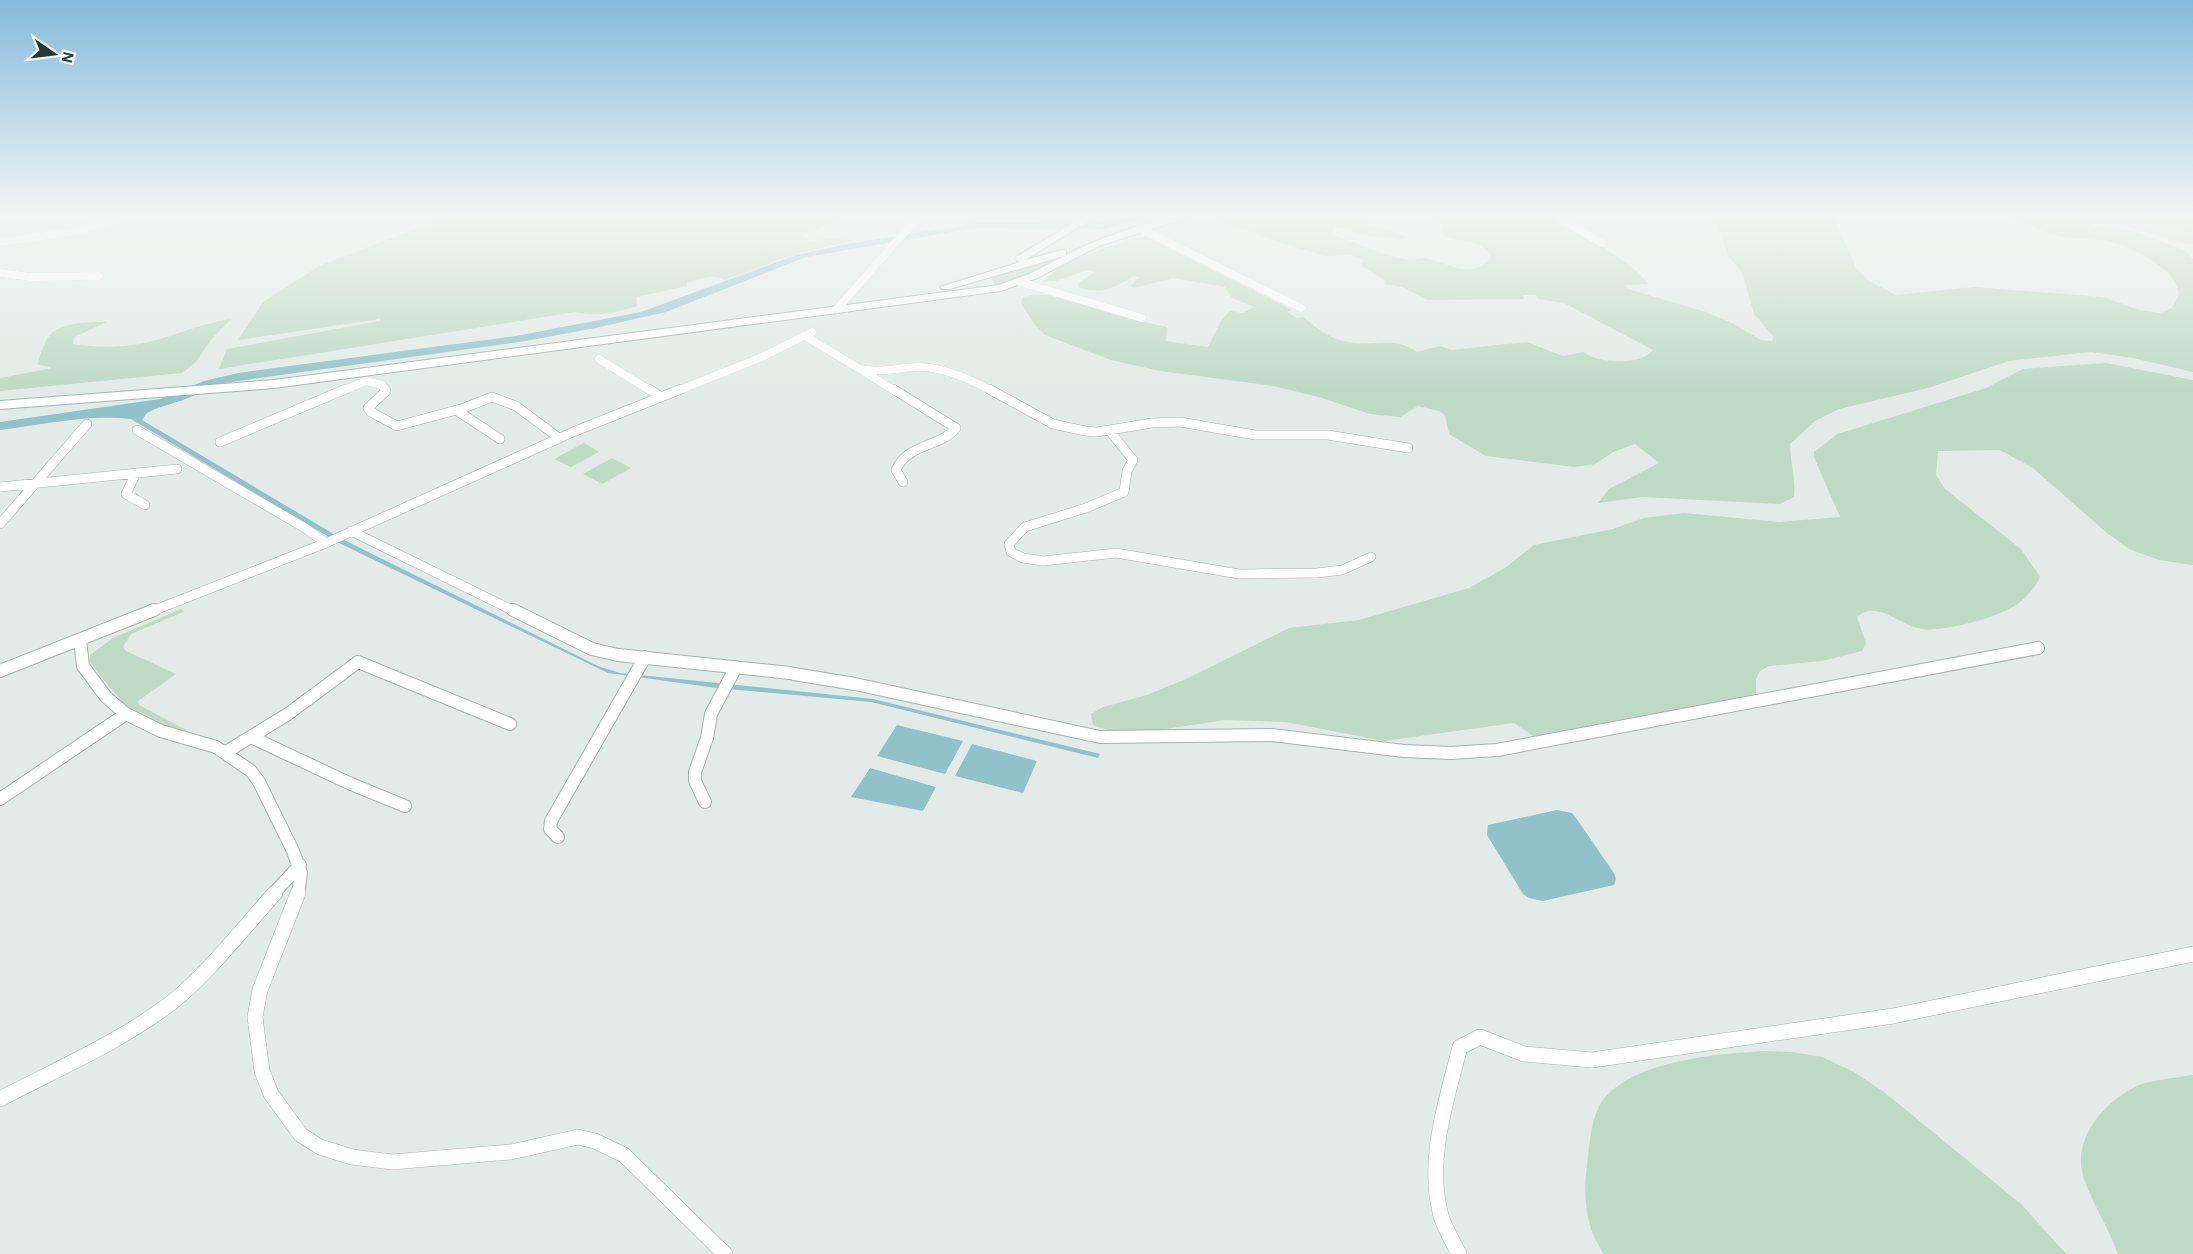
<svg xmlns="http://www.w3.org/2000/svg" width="2193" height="1254" font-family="Karla,sans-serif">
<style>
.built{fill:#d1dad6}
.green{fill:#bed9c4}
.water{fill:#91c2c9}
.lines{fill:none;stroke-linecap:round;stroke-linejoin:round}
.street-far3-casing{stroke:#a5b2ad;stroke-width:8}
.street-far2-casing{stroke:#a5b2ad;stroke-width:10}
.street-far1-casing{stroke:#a5b2ad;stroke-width:14}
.street-casing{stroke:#a5b2ad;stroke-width:16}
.secondary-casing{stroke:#a2b5ae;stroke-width:2}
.street-far3{stroke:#fff;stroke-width:8}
.street-far2{stroke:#fff;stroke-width:9}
.street-far1{stroke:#fff;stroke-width:12}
.street{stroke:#fff;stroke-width:15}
.secondary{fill:#fff;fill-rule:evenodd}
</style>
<rect width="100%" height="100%" fill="#e2ebe7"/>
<path class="built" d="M2080,217H2193V244L2183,243L2110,223L2086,222Z"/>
<path class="green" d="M447,217H840L815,231L799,233L811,241L833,238L854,241L798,253L725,280C713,273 700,279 687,283V286L636,297L637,306C613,313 600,317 575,312L219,369L227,349L380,321V319L238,340L263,302L321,265Z
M1216,217H1343L1405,236L1404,239C1389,238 1374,237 1359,234C1351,232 1345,227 1335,228L1330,234C1357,242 1383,257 1410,260C1415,260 1419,258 1424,258C1450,262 1469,282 1492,257C1478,236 1461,245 1441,234L1443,224L1431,217H1552L1598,243L1639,273L1648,284L1626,285L1628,289L1706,312L1732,323L1761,340L1772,341L1774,337L1754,314L1742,272L1728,256L1719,228L1712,217H1834L1856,268L1869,281L1896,295L1974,287L2103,297L2139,310L2160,313L2172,308L2179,294C2175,267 2133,248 2108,241C2091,236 2071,241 2053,235C2039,231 2026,220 2011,217H2073L2095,226L2129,230L2184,250L2193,259V372L2133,358L2091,352L2009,361L1928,388L1839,409L1815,421L1790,444C1790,463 1796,479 1794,497L1780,504L1642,497L1598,503L1609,489L1659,463L1635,444L1613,452L1595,464L1574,467L1486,456L1449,434L1445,415L1439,411L1418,406L1400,417L1370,414L1319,397L1273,386L1160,371L1111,360L1045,335L1035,325L1021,303L1023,297C1052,288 1089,308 1116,315C1133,320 1150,323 1167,327L1166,341L1208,347C1217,331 1217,324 1230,311L1243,313L1254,307L1232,298L1225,287L1173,278L1134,288L1130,286L1139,277L1134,276C1110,289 1106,294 1079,288L1078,283L1095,272L1087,270L1056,281L1042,282C1063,259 1110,247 1139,237H1147L1292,310L1287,312L1296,318L1303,317C1317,328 1330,339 1348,342C1376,347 1392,335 1417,352L1440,346L1451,350L1527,342L1563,356L1583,352C1599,363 1638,367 1653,350L1564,303L1539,299L1535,295H1523L1524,299L1427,300L1402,287L1384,284L1385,281L1362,266L1363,260C1346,248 1336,260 1318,254C1281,243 1251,233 1216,217Z
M2117,217H2193V232L2120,220Z
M1060,258L1029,275L996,286L991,278Z
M231,319L210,341L196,362L182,373L0,391V378L52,368L37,364C40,356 42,348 46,341C55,321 89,322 107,322L74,337L73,344C93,347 113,348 133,345C167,340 197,324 231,319Z
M2106,363L2193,380V565L2159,560L2129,549L2107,533L2033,468L2000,450L1938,451L1936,475L1945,489L2021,549L2040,577C2035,588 2026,598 2016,605C1997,618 1944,632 1921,629C1900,626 1877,599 1857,617L1866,644L1862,651L1822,661L1769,666L1760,671L1756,679V698L1535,737L1514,723L1384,741L1286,722L1225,720L1152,731L1107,730L1093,725L1091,714L1103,707L1147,695L1186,679L1289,628L1359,620L1469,588L1505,568L1534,545L1613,529L1644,518L1684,513L1779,522L1840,517L1814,457V452L1838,434L1986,388L2023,369Z
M584,443L599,452L571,467L554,459Z
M612,458L631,468L602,484L583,474Z
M181,609L183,612L131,634L123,647L126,651L176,674L138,701L139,705L188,731L184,734L144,720L125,706L90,662V655L113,638Z
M1764,1051L1792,1052L1822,1057L1854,1072L1884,1092L2022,1205L2066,1254H1603C1599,1245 1592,1235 1590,1225C1583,1203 1585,1178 1588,1156C1590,1141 1591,1125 1597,1111C1618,1061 1717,1054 1764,1051Z
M2193,1075V1254H2118C2109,1228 2093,1205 2084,1179C2071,1140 2102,1104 2135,1087C2148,1080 2177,1078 2193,1075Z"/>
<path class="water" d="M1121,217H1146L1104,229L975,228L806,257L666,312L595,328L526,341L224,383L183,400L155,409L147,413L142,420L342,539L598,666L620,673L873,699L1100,754L1098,758L871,702L717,688L608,673L337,542L131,419C88,414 42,425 0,430V422L160,399L204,381L238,373L516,336L641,312L796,255L842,245L977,223L1090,224Z
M897,725L963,741L945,774L877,756Z
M972,744L1037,761L1023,793L955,776Z
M870,768L936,787L923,811L851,797Z
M1557,810L1572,813L1576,818L1614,873L1616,879L1614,885L1543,901L1529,898L1523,894L1487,835L1488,825Z"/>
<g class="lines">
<g class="street-far3-casing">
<path id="street-far3" d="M1557,217L1602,243
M1143,230L1301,308
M0,242L77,231L124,217
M0,273L31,277L98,276
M1020,282L1142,318
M837,309L918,217
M805,336L860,369C879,373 897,368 916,367C942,366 970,379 992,391
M599,359L651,391
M863,371L895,391
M342,391L366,381L382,385L386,391
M677,391L760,358L812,332"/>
</g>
<g class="street-far2-casing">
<path id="street-far2" d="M385,389L386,391L368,408L371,412L397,426L464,408L492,397L516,406L559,438
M649,389L661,397
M893,389L956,428C939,448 908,443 896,470L903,482
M989,389L1053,424L1085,431L1097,432L1152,423L1180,422L1255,435H1328L1408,448
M456,410L500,439
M137,430L305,528L326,543
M1109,430L1133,460L1127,471L1124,492L1086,508L1025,527L1009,544L1011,552L1023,558L1043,561L1116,553L1239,574L1317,573L1342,570L1371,557
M220,442L346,389
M136,473L126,494L145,505
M0,487L177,469
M0,524L87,424
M351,531L516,612
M150,612L326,543L573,432L681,389"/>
</g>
<g class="street-far1-casing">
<path id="street-far1" d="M513,610L592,649L618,655L790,673
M80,640L83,666L106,697L126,714L161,731L216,747L251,771L259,782L293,851L301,873L298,894
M0,671L154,610
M794,674L855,684L1100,737L1272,735L1404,751L1451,753L1497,750L2038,648
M251,737L351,784L405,806
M226,752L288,714L358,662L510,724
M0,799L126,714
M705,802L695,781V772L707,738L711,714L736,667
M558,837L550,829L551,821L645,657
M273,894L300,865"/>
</g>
<g class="street-casing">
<path id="street" d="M298,893L260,990L255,1017L262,1071L271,1094L301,1135L320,1147L352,1157L392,1162L511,1152L578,1137L595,1141L624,1155L725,1254
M0,1099C57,1069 120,1042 171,1003C207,975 244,927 275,893
M1459,1254C1453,1242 1445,1229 1441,1216C1426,1160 1446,1102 1460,1047L1480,1037L1524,1054L1592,1060L1893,1016L2193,954"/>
</g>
<g class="secondary-casing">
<path id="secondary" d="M1083,217H1095L1025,260L1062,250L1066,251V255C1097,239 1154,217 1189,217L1099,246L1037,278L1001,291L274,388L0,409V401L274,380L999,285L1029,274L1064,256L950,289H942L940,287L1020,262L1015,259L1016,257Z"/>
</g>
<use href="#street-far3" class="street-far3"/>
<use href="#street-far2" class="street-far2"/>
<use href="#street-far1" class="street-far1"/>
<use href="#street" class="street"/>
<use href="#secondary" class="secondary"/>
</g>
<linearGradient id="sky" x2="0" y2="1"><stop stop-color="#85badc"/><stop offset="0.55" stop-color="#f2f6f4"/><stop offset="1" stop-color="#f2f6f4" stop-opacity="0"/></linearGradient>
<rect width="2193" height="393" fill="url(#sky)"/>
<g transform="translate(54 54) rotate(104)" stroke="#f2f8f5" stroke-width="4.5" paint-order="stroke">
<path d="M0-4.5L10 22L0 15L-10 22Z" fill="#243a33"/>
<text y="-9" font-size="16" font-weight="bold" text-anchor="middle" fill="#243a33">N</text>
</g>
</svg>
